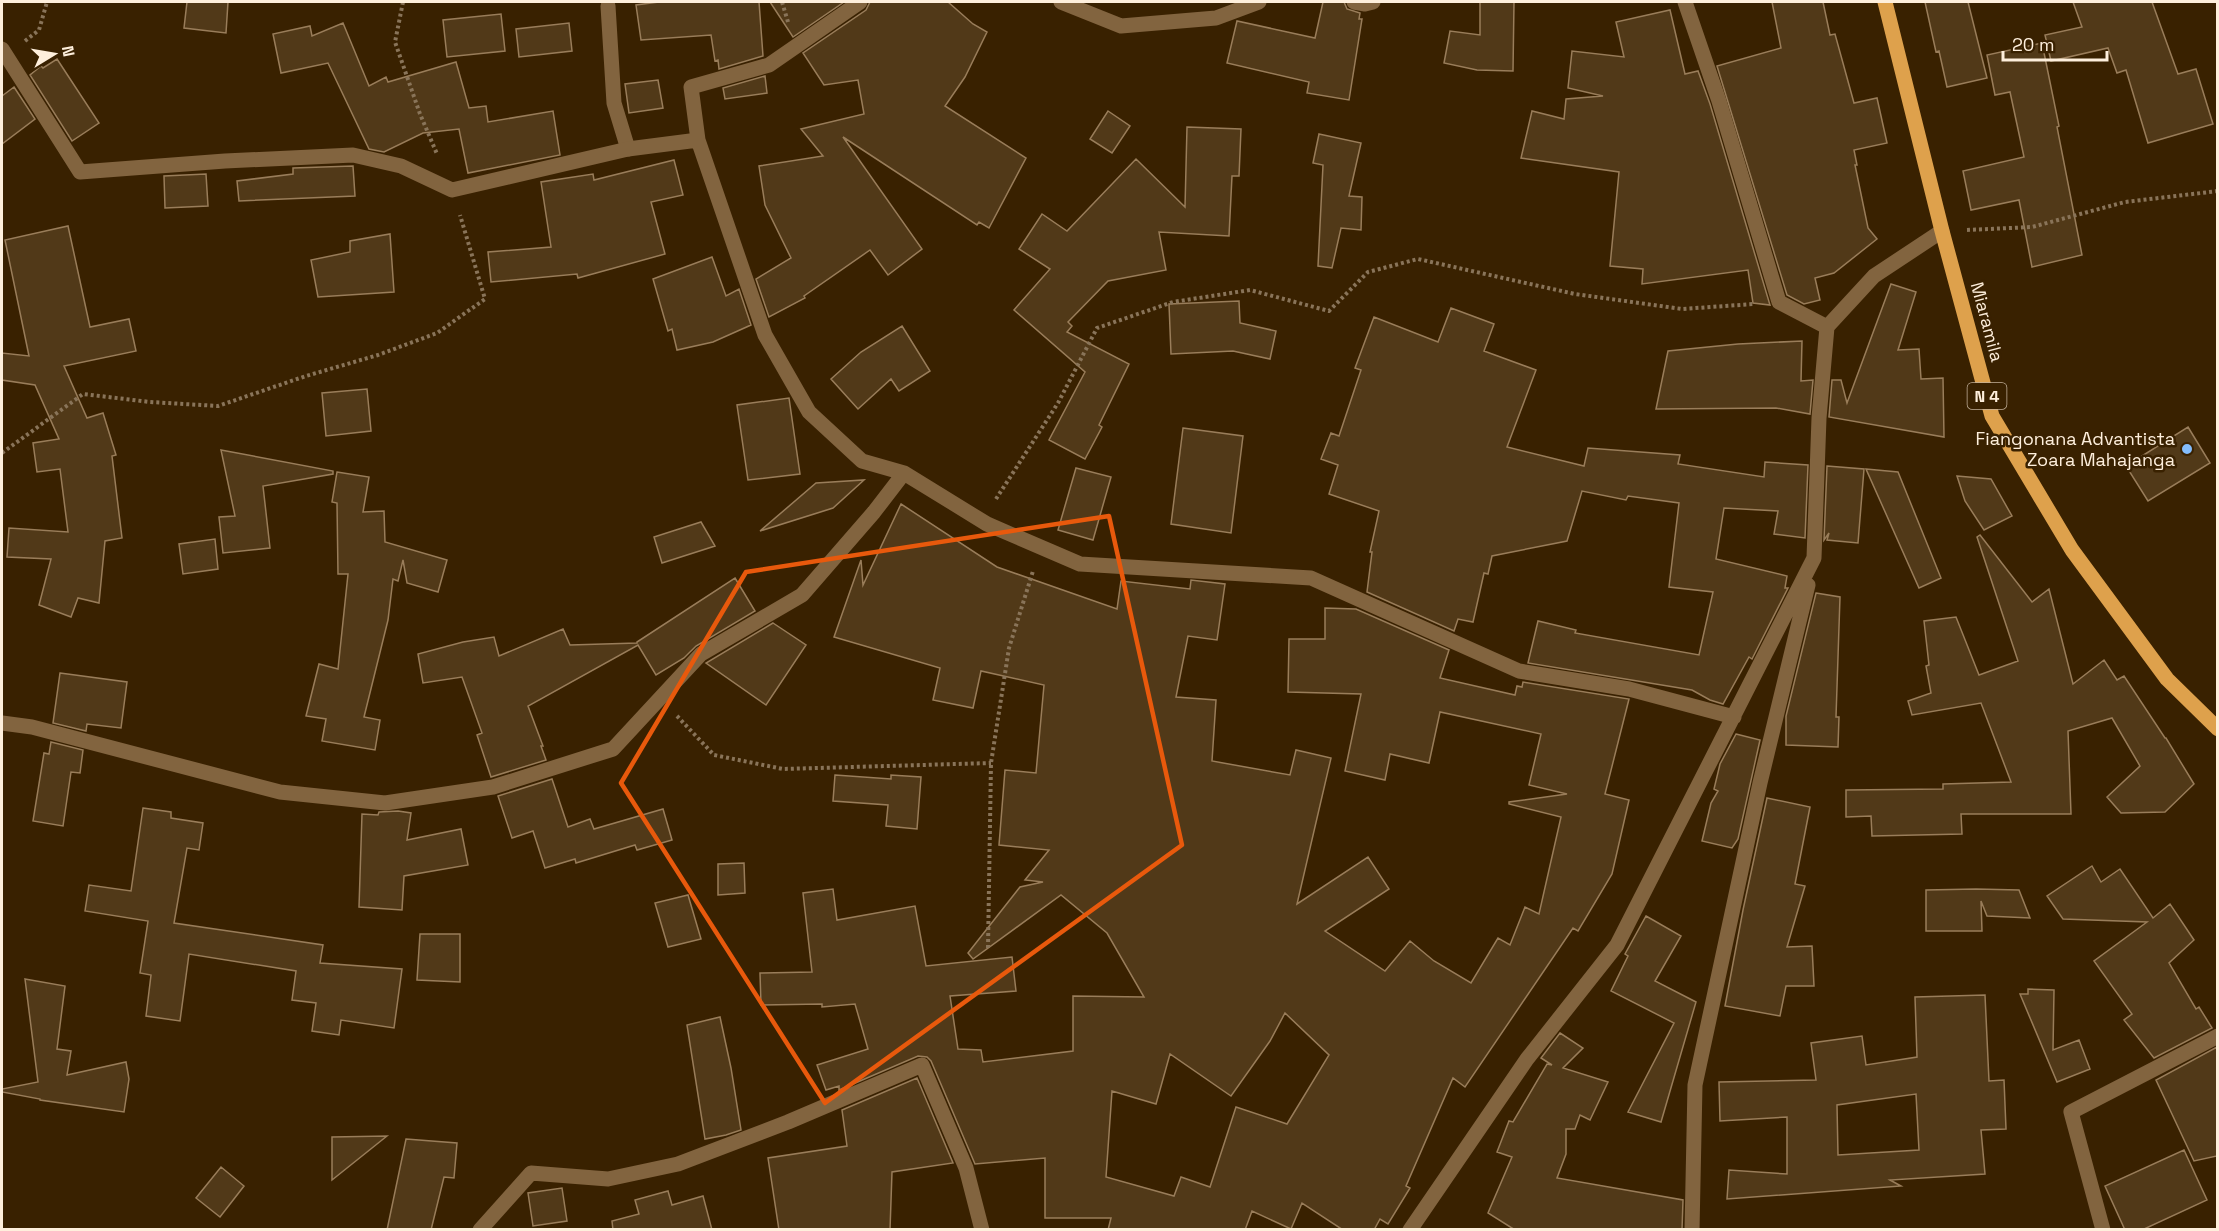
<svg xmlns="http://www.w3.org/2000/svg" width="2219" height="1231" font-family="'Space Grotesk',sans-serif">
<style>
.building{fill:#513918;stroke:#997d5a;stroke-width:1.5;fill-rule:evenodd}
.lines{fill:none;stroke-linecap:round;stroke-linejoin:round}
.path{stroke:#897459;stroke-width:4;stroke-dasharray:3 3;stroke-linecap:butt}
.service{stroke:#82643f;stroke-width:15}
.minor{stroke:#82643f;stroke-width:15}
.primary{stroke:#dea14c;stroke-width:15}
.marked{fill:none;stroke:#e8590c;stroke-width:4.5;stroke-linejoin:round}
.poi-dot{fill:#84bcfb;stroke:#392100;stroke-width:2}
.labels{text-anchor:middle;stroke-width:5;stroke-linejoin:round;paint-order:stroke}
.shield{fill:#392100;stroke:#c3b19a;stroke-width:1.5}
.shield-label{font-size:16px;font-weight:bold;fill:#feefdc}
.street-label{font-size:18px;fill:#feefdc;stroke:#392100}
.poi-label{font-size:18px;fill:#feefdc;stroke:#392100;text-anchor:end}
</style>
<rect width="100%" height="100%" fill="#392100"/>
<path class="building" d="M187,2H228L226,33L184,28Z
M659,2H759L763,56L719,69L718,60L715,61L711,35L641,40L636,5Z
M770,2H844L793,37Z
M870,2H948L973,24L987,32L965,77L945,106L1026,158L989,228L979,222L977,225L843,137L922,249L888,275L870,250L804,296L805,298L769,317L756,279L791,258L765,205L759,166L823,156L801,129L864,114L858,80L824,85L803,53L866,10Z
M1323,2H1344L1347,9L1360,13L1359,19H1362L1349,100L1307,93L1309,82L1227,63L1237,21L1315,38Z
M1480,2H1514L1513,71L1477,70L1444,63L1450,31L1480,35Z
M1772,2H1823L1830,35L1835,34L1854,103L1877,98L1887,143L1854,150L1857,165H1855L1868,228L1877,239L1834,273L1815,278L1820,300L1804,304L1787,295L1717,66L1781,48Z
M1925,2H1968L1987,78L1947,87L1939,51L1936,52Z
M2073,2H2152L2178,74L2196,69L2213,124L2148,143L2126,70L2117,73L2108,48L2051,61L2045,35L2082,27Z
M1670,10L1685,74L1698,71L1710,104L1770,305L1753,303L1748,270L1642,284L1643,269L1610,266L1619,172L1521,158L1532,111L1564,119L1566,99L1603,96L1568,88L1572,51L1624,57L1616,22Z
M501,14L505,51L447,57L443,20Z
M343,23L369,86L386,77L388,82L456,62L469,108L486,106L488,122L553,111L560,155L468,173L459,129L423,133L384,152L369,149L328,63L281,73L273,34L310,26L312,36Z
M569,23L572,51L519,57L516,29Z
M2042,43L2059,126L2057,127L2082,255L2032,267L2019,200L1971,210L1963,171L2024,157L2010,92L1995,95L1987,55Z
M57,59L99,123L72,141L30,75L41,66L43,68Z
M765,76L767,93L725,99L723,88Z
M658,80L663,108L629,113L625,84Z
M14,87L35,119L2,144V96Z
M1108,111L1130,126L1112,153L1090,139Z
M1187,127L1241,129L1239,176H1232L1229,236L1159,232L1166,270L1108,281L1068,322L1072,326L1067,332L1129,364L1099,425L1102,427L1085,459L1049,440L1085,372L1014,310L1050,269L1019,249L1042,214L1067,231L1136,159L1185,207Z
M1319,134L1361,143L1349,196L1362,197L1361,230L1341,228L1332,268L1318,266L1323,165L1313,163Z
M674,160L683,195L651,202L665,254L578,278L577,274L491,282L488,252L551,247L541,182L593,174L594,180Z
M353,166L355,196L239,201L237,181L293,174V168Z
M206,174L208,206L165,208L164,176Z
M68,226L90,327L129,319L136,351L64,366L87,418L103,413L116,455L112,456L122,538L105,541L99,603L78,598L71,617L39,605L51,559L7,557L9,528L68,532L60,469L37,472L33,443L59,439L35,385L2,380V353L29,356L5,240Z
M390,234L394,292L318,297L311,260L350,252V241Z
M712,257L726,296L739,289L751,325L713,342L677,350L672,329L668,331L653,279Z
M1891,284L1916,292L1898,350L1919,349L1921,379L1943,378L1944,437L1829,417L1832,380H1841L1847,403Z
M1239,301L1240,323L1276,331L1270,359L1233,351L1171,354L1169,304Z
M1451,308L1494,324L1484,351L1536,370L1507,447L1584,466L1588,448L1680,455L1678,464L1764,477L1765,462L1808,465L1805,538L1774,534L1778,511L1724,508L1716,559L1787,576L1785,588H1788L1752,659L1749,657L1723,704L1710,700L1692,690L1528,663L1538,621L1576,630L1575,633L1699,655L1713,592L1669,587L1679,503L1628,496L1626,500L1582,491L1567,541L1492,556L1488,574L1484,573L1473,622L1458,619L1454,631L1367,592L1372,552H1370L1379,511L1329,494L1338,465L1321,459L1331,433L1339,436L1361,370L1355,368L1374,317L1438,342Z
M902,326L930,371L899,391L891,379L858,409L831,379L861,352Z
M1802,341L1801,381L1813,380L1810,414L1776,408L1656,409L1668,351L1738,344Z
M367,389L371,431L326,436L322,393Z
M789,398L800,474L748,480L737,405Z
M2188,427L2210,463L2148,501L2126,466Z
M1183,428L1243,436L1231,533L1171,524Z
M221,450L333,471V474L263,486L270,548L223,553L219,517L235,516Z
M1827,466L1864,469L1858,543L1827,540L1829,533L1824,540Z
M1076,468L1111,477L1093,540L1058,530Z
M1866,469L1898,472L1941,578L1919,588Z
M337,472L369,477L363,512L384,511L385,542L447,560L438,592L407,583L403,560L398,581L393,579L388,620L364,717L380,720L375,750L322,741L326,719L306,716L319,664L338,669L348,574H338L337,503L332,502Z
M1957,476L1991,479L2012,516L1984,530L1965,501Z
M864,480L833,508L760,531L816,483Z
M901,504L997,567L1117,609L1121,581L1190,589L1191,580L1225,584L1217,640L1188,636L1176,697L1216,700L1212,761L1290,775L1296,750L1331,758L1297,904L1368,857L1389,889L1325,931L1385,971L1410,941L1434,961L1471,983L1498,938L1510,945L1525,907L1539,914L1561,817L1509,804V802L1567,794L1529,785L1541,734L1440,712L1429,763L1390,754L1385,780L1345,771L1361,694L1288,692L1289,639H1325V608L1356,609L1449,650L1440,678L1515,695L1517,686L1522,687L1523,682L1629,699L1605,794L1629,800L1612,874L1578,931L1573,928L1465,1087L1453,1078L1406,1186L1410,1188L1388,1224L1380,1219L1374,1230H1343L1302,1203L1291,1229L1252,1211L1245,1230H1108L1111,1218H1045V1158L975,1164L931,1061L927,1057L918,1056L839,1090V1086L826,1090L817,1065L868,1049L855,1004L822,1007V1004L761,1005L760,973L812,972L803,893L833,889L837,920L915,906L926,966L1012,957L1016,991L950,996L958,1049L981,1050L983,1062L1073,1051V996L1144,997L1107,933L1061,895L973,959L968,953L1020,887L1043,882L1025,880L1049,850L999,845L1005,770L1036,773L1044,685L981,671L973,708L933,700L940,668L834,637L861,560L863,585ZM1285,1013L1329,1055L1287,1124L1236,1107L1210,1187L1181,1177L1174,1196L1106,1177L1112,1091L1156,1104L1170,1054L1231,1096L1270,1041Z
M701,522L715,546L662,563L654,537Z
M1980,535L2032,602L2049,589L2073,684L2104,660L2117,680L2124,676L2165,738H2166L2194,784L2165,812L2121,813L2107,797L2140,766L2112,718L2068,731L2071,814H1961L1962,834L1872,836L1871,816L1846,817V790L1943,789V784L2011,782L1981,703L1912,715L1908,701L1931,693L1926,666L1929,665L1924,621L1956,617L1979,675L2018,661L1977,537Z
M215,539L218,569L183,574L179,544Z
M735,578L755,611L696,646L684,658L656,675L638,645L528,706L543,746H541L546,760L491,777L477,735L482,733L462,677L423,683L418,654L463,642L494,637L499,656L563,629L570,645L637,643V642Z
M1816,593L1840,597L1836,717H1839L1838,747L1786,745V716Z
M773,623L806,645L766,705L706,663Z
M60,673L127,682L121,728L87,724L86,731L53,723Z
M1736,734L1760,740L1738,839L1732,848L1702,841L1711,803L1718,791L1714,789L1720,764Z
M51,742L83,750L80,773L71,772L63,826L33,821L44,753L49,754Z
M835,775L891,779V775L921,777L917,829L886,826L888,805L833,801Z
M552,779L568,827L590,819L594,829L663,809L672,840L637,850L635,845L576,863L575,859L545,868L533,831L512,838L498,796Z
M1767,798L1810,807L1795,884L1805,886L1787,947L1812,946L1814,986H1786L1780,1016L1725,1006L1743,910Z
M143,808L171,812V818L203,823L199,850L187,848L174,923L323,945L320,963L402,969L394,1028L341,1020L339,1035L312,1031L316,1003L292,1000L296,971L189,954L180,1021L146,1016L151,975L140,973L148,921L85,911L89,885L131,891Z
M398,811L411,813L407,840L461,829L468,865L404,876L402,910L359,907L362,814L378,815L379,812Z
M744,863L745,893L718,895V864Z
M2092,866L2101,882L2120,869L2153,918L2170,904L2194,940L2169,963L2196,1009L2199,1007L2212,1028L2154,1058L2124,1020L2132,1014L2094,961L2147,922L2063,919L2047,896Z
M1976,889L2019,890L2030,918L1987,916L1981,901L1982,931H1926V890Z
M688,895L701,939L668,947L655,903Z
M1646,916L1681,936L1655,981L1696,1002L1661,1122L1628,1112L1674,1023L1611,991L1628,956L1625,954Z
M420,934H460V982L417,980Z
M25,979L65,986L57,1049L71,1051L67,1075L126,1062L129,1079L124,1112L40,1100V1099L2,1092V1089L38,1082Z
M2028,989L2054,990L2053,1050L2079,1040L2090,1069L2057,1082L2020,994H2028Z
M1985,995L1989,1081L2004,1080L2006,1129L1981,1130L1985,1174L1890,1180L1901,1186L1727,1199L1729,1170L1787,1174V1117L1720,1121L1719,1082L1816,1080L1811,1043L1862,1036L1866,1065L1917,1057L1915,997ZM1916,1094L1919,1150L1838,1155L1837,1105Z
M720,1017L731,1068L741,1130L726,1135L705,1139L687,1025Z
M1560,1033L1583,1048L1563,1068L1608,1082L1590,1120L1580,1115L1575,1129H1566V1154L1557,1178L1683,1200L1682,1230H1515L1488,1213L1512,1157L1497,1152L1509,1121L1513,1122L1547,1064L1552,1065L1541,1058Z
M2217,1047V1156L2194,1161L2156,1080Z
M917,1078L953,1163L892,1172L890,1230H779L768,1158L847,1146L842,1110Z
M387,1136L332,1180V1137Z
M406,1139L457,1143L454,1178L444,1177L431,1230H387Z
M2184,1150L2207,1200L2142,1230H2125L2105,1186Z
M221,1167L244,1186L220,1217L196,1198Z
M562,1188L567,1221L533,1226L528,1193Z
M668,1191L672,1205L703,1196L712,1230H613L612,1221L639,1214L635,1200Z"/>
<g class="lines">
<path class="path" d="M403,2L395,42L420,114L437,154
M782,2L788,22
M25,41L39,30L47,2
M1967,230L2032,227L2125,202L2218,191
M2,453L83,394L150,402L218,406L306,376L378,355L437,333L485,299L460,215
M996,499L1058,403L1097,328L1173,302L1250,290L1329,311L1368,272L1418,259L1575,294L1682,309L1754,304
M677,716L714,755L783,769L991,763
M988,948L991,763L1009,648L1033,571"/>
<path class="service" d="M608,6L614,103L628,149"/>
<path class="minor" d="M860,2L769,65L691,87L698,140L765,335L809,412L862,461L904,473L987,524L1080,564L1311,578L1519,671L1629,689L1734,717
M1061,2L1121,26L1216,18L1259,2
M1354,2L1365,4L1373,2
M1685,2L1719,101L1779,302L1827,327
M2,49L80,172L225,161L353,155L401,166L452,190L628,149L698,140
M2,723L32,727L280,792L385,803L493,787L613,749L701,654L802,595L874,512L904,473
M480,1230L531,1173L608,1179L678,1164L788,1122L922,1065L966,1168L982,1230
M1410,1230L1527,1059L1617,945L1814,558L1819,418L1827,327L1874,276L1942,231
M1692,1230L1695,1085L1760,783L1808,585
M2103,1230L2071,1112L2218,1036"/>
<path class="primary" d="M1885,2L1942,231L1992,416L2072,550L2167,679L2218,729"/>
</g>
<path class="marked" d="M1109,516L1182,845L825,1103L621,783L746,572Z"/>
<circle class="poi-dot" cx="2187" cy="449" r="6"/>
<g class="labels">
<rect class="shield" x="1967.5" y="383" width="39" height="26" rx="4.5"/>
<g class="shield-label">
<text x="1987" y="402">N 4</text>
</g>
<g class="street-label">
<text transform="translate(1987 322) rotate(75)" y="6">Miaramila</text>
</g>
<g class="poi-label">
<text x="2175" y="445">Fiangonana Advantista<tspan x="2175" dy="21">Zoara Mahajanga</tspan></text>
</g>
</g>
<rect width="2219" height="1231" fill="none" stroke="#feefdc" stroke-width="6"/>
<g transform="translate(54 54) rotate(79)" stroke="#392100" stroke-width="4.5" paint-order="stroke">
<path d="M0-4.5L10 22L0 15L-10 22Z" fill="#feefdc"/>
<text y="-9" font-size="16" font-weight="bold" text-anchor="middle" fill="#feefdc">N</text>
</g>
<path d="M2003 51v9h104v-9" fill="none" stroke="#feefdc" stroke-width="3"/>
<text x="2012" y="51" font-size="18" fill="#feefdc" stroke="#392100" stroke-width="4.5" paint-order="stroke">20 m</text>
</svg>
